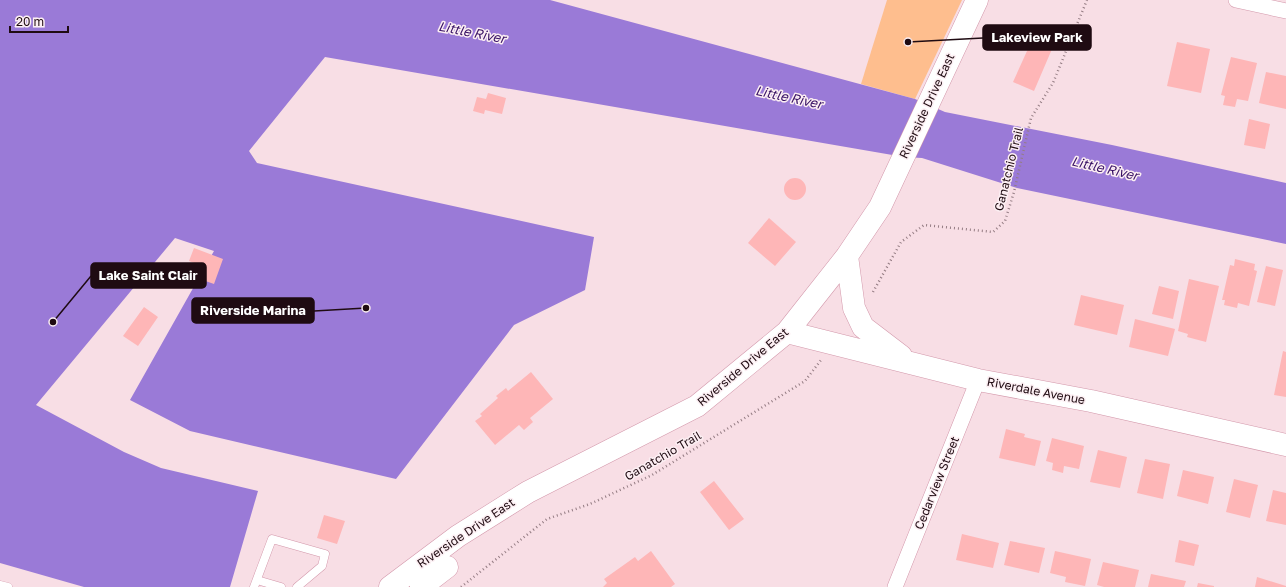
<svg xmlns="http://www.w3.org/2000/svg" width="1286" height="587" font-family="'Golos Text',sans-serif">
<style>
.green{fill:#febe8e}
.water{fill:#9a7ad7}
.building{fill:#feb6b7}
.lines{fill:none;stroke-linecap:round;stroke-linejoin:round}
.lane-casing{stroke:#d398ab;stroke-width:9}
.street-casing{stroke:#d398ab;stroke-width:16}
.secondary-casing{stroke:#d398ab;stroke-width:23}
.path{stroke:#957d84;stroke-width:2.5;stroke-dasharray:1 3;stroke-linecap:butt}
.lane{stroke:#fff;stroke-width:8}
.street{stroke:#fff;stroke-width:15}
.secondary{stroke:#fff;stroke-width:22}
.labels{text-anchor:middle;stroke-width:3;stroke-linejoin:round;paint-order:stroke}
.street-label{font-size:12px;fill:#1f0b12;stroke:#fceff3}
.water-label{font-size:13px;font-style:italic;fill:#371064;stroke:#fceff3}
.leader{fill:none;stroke:#1f0b12;stroke-width:1.5}
.callout-dot{fill:#1f0b12;stroke:#fceff3;stroke-width:1.5}
.callout{fill:#1f0b12;stroke:#1f0b12;stroke-width:1.5}
.callout-label{font-size:13px;text-anchor:middle;font-weight:bold;fill:#fff}
</style>
<rect width="100%" height="100%" fill="#f8dee5"/>
<path class="green" d="M887,0H962L915,99L861,84Z"/>
<path class="water" d="M0,0H550L915,99L945,112L1112,145L1286,183V244L1017,188L922,158L904,157L325,57L249,151L257,163L594,237L585,290L514,325L396,479L190,431L130,400L214,251L175,238L36,405L124,452L161,468L258,491L230,587H84L0,563Z"/>
<path class="building" d="M1032,40L1052,49L1034,91L1013,82Z
M1177,42L1210,49L1201,93L1167,86Z
M1231,57L1257,63L1248,101L1237,99L1235,107L1223,105L1225,96L1221,95Z
M1266,72L1286,76V109L1259,103Z
M488,93L506,98L502,114L485,110L484,114L473,111L477,97L486,99Z
M1249,119L1270,124L1265,149L1244,145Z
M784 189a11 11 0 1 1 22 0a11 11 0 1 1-22 0Z
M769,218L796,242L775,266L748,243Z
M194,248L223,259L214,284L197,278L202,266L189,261Z
M1235,259L1255,264L1254,270L1257,271L1249,306L1238,303L1237,308L1224,305L1225,300H1222L1230,265L1234,266Z
M1266,266L1283,270L1275,306L1257,302Z
M1189,279L1219,286L1206,342L1187,337L1188,334L1178,331Z
M1159,286L1179,291L1173,319L1152,314Z
M1081,295L1124,305L1117,335L1074,325Z
M144,307L158,317L138,346L123,336Z
M1135,319L1175,329L1168,356L1129,347Z
M1283,351L1286,352V397L1274,395Z
M531,372L553,399L530,418L533,422L524,430L519,425L495,445L475,421L482,416L480,414L498,398L496,396L506,388L508,391Z
M1006,429L1025,434L1024,437L1041,441L1035,466L999,458Z
M1052,438L1084,446L1079,469L1064,466L1063,473L1052,470L1053,463L1046,461Z
M1098,450L1127,457L1120,488L1090,482Z
M1145,459L1170,464L1163,499L1137,493Z
M1183,470L1214,477L1208,504L1177,496Z
M1234,479L1258,485L1250,518L1226,512Z
M714,481L744,519L729,530L700,492Z
M1273,490L1286,493V525L1266,521Z
M324,515L345,521L337,544L317,538Z
M962,534L999,543L993,568L956,560Z
M1179,540L1199,545L1194,566L1175,562Z
M1010,541L1045,548L1039,573L1004,565Z
M651,551L675,584L671,587H603L607,583L604,579L635,557L638,561Z
M1055,551L1091,559L1085,586L1065,582L1066,577L1050,573Z
M1103,562L1139,570L1135,587H1104L1097,585Z
M1151,574L1186,581L1184,587H1148Z
M1257,577L1286,586V587H1255Z
M1198,583L1214,586V587H1197Z"/>
<g class="lines">
<g class="lane-casing">
<path id="lane" d="M257,580L281,587
M0,585L8,587
M254,587L272,539L325,554L322,566L297,587"/>
</g>
<g class="street-casing">
<path id="street" d="M1236,0L1286,11
M895,587L978,380"/>
</g>
<g class="secondary-casing">
<path id="secondary" d="M847,256L854,308L863,327L901,356
M787,332L978,380L1091,401L1286,445
M390,587L458,536L528,492L697,406L787,332L847,256L880,207L977,0
M421,587L447,567"/>
</g>
<path class="path" d="M873,292L901,242L924,225L993,232L1005,221L1014,192L1031,118L1053,83L1087,0
M461,587L547,519L590,504L652,475L805,381L821,360"/>
<use href="#lane" class="lane"/>
<use href="#street" class="street"/>
<use href="#secondary" class="secondary"/>
</g>
<g class="labels">
<g class="street-label">
<text transform="translate(927 106) rotate(-65)" y="4">Riverside Drive East</text>
<text transform="translate(1009 169) rotate(-76)" y="4">Ganatchio Trail</text>
<text transform="translate(743 367) rotate(-40)" y="4">Riverside Drive East</text>
<text transform="translate(1036 391) rotate(11)" y="4">Riverdale Avenue</text>
<text transform="translate(663 456) rotate(-30)" y="4">Ganatchio Trail</text>
<text transform="translate(937 483) rotate(-68)" y="4">Cedarview Street</text>
<text transform="translate(466 533) rotate(-34)" y="4">Riverside Drive East</text>
</g>
<g class="water-label">
<text transform="translate(472 32) rotate(11)" y="5">Little River</text>
<text transform="translate(789 97) rotate(12)" y="5">Little River</text>
<text transform="translate(1105 168) rotate(13)" y="5">Little River</text>
</g>
</g>
<path class="leader" d="M908 42L983 38M53 322L91 276M366 308L314 311"/>
<g class="callout-dot">
<circle cx="908" cy="42" r="4"/>
<circle cx="53" cy="322" r="4"/>
<circle cx="366" cy="308" r="4"/>
</g>
<g class="callout">
<rect x="983" y="25" width="108" height="25" rx="4"/>
<rect x="91" y="263" width="115" height="25" rx="4"/>
<rect x="192" y="298" width="122" height="25" rx="4"/>
</g>
<g class="callout-label">
<text x="1037" y="42">Lakeview Park</text>
<text x="148" y="280">Lake Saint Clair</text>
<text x="253" y="315">Riverside Marina</text>
</g>
<path d="M10 26v6h58v-6" fill="none" stroke="#1f0b12" stroke-width="2"/>
<text x="16" y="26" font-size="12" fill="#1f0b12" stroke="#fceff3" stroke-width="3" paint-order="stroke">20 m</text>
</svg>
